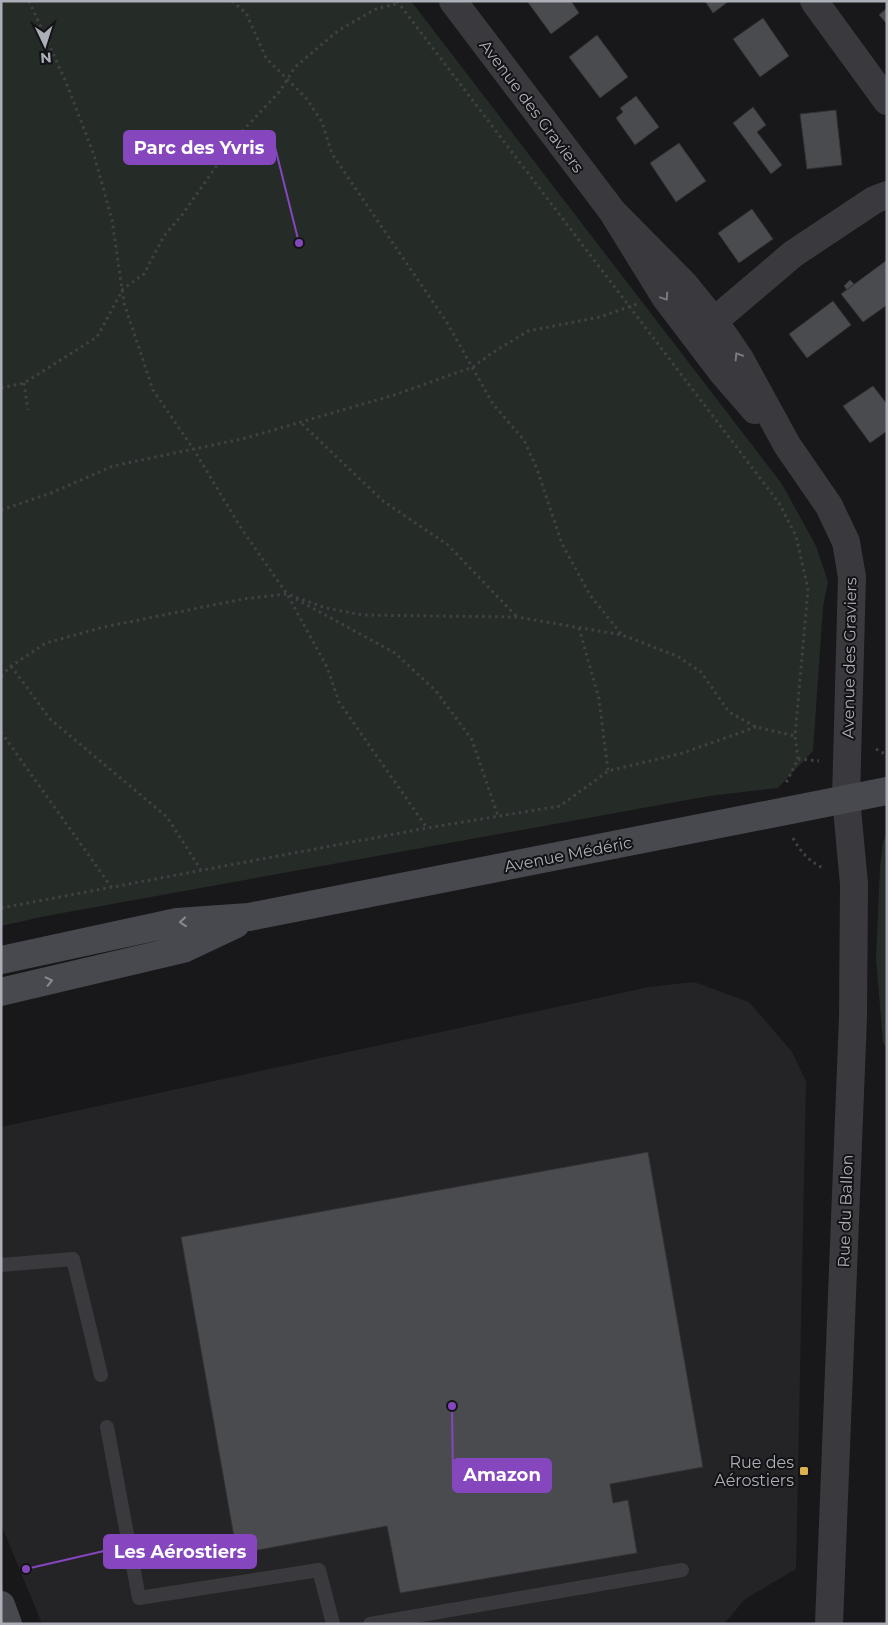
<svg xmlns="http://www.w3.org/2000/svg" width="888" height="1625" font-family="Montserrat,sans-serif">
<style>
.built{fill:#242427}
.green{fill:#252b26}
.building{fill:#4a4b4f;stroke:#333236}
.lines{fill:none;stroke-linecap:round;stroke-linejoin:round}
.path{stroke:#404145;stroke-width:3;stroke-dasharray:2.5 4;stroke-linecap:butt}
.lane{stroke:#3a3a3e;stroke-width:14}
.street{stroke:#3a3a3e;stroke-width:28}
.secondary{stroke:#48494e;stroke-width:28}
.oneway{stroke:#797a81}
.oneway2{stroke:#898b93}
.poi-dot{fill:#dcb14e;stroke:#131315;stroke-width:2}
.labels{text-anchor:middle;stroke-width:4;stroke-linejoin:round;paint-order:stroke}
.street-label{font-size:16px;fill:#acafb8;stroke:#131315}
.poi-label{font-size:16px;fill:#acafb8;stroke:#131315;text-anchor:end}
.leader{fill:none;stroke:#8546be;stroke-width:2}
.callout-dot{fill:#8546be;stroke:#131315;stroke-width:2}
.callout{fill:#8546be;stroke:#8546be;stroke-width:2}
.callout-label{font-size:18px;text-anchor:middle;font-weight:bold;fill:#fff}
</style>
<rect width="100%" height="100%" fill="#18181a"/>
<path class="built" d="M694,982L749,1002L792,1052L806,1081L796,1569L745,1599L724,1624H42L1,1524V1127L649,987Z"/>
<path class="green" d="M1,1H411L782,484L816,546L828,582L823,607L813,751L778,788L709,796L46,916L1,926Z
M887,833V1049L883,1042L876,958L880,867L883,842Z"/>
<path class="building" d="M527,1H571L579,13L551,34Z
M705,1H729L713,13Z
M887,8V24L879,15Z
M763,18L789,56L760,77L733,39Z
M597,35L628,77L600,98L569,57Z
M636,96L659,127L635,145L616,118L623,112L620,108Z
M753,107L766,125L757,132L782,165L771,174L733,123Z
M836,110L842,165L807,169L800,114Z
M679,143L706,181L676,202L650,163Z
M752,209L773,239L739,263L718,233Z
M887,260V305L863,322L841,294Z
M850,280L854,284L847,290L844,286Z
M833,301L851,325L807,358L789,334Z
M873,386L887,404V431L870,443L843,406Z
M648,1152L703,1467L610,1484L613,1503L628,1500L637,1553L400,1593L387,1526L237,1554L181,1237Z"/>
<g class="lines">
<path class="path" d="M29,1L66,82L94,155L112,220L124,303L153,390L194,450L241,528L287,594L327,667L339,702L427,828
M232,1L246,13L266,58L306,98L322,122L332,154L446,321L493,404L524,440L537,469L562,544L590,595L622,635
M397,1L779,503L796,536L808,589L795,736L798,759L786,783
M24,383L28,410
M1,388L24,383L97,337L123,289L144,274L164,236L182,215L237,137L280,91L295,67L339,30L376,9L399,3
M302,424L383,501L448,545L517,617
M1,510L51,493L113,466L246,438L394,395L473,367L492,353L528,331L600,317L637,304
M296,599L395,653L436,691L472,740L498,816
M579,628L599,699L608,771
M11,666L50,719L167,817L201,870
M1,676L11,666L46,643L104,627L243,599L287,594L326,608L362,615L517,617L622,635L677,656L701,672L729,712L756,727L795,736
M1,732L112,888
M876,749L887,755
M798,759L819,761
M793,838C801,853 810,862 825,869
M1,908L427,828L560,806L608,771L683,753L756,727"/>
<path class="lane" d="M1,1265L73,1259L101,1375
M107,1427L139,1598L319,1570L333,1624
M370,1624L682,1570"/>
<path class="street" d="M453,1L612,211L665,297L722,372L755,410
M814,1L887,101
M612,211L685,285L714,321L740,359L787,445L829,506L846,542L852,577L846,798L854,884L853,1017L829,1624
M700,333L793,254L874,200L887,195"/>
<path class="secondary" d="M1,960L177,922L249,917L887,791
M1,992L183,949L236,924
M1,1605L8,1624"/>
</g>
<defs><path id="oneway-chevron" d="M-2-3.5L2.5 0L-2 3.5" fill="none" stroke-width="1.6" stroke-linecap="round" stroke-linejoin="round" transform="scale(1.25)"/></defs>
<g class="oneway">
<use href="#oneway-chevron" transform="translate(665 297) rotate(56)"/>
<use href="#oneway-chevron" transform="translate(738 356) rotate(-122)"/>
</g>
<g class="oneway2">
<use href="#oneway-chevron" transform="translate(183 922) rotate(175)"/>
<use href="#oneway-chevron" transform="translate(49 981) rotate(-13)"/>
</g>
<rect class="poi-dot" x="799" y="1466" width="10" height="10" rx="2.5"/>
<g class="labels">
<g class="street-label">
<text transform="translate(532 106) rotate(53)" y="6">Avenue des Graviers</text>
<text transform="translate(849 658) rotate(-89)" y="6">Avenue des Graviers</text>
<text transform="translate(568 854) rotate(-11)" y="6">Avenue Médéric</text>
<text transform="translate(845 1211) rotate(-88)" y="6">Rue du Ballon</text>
</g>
<g class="poi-label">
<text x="794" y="1468">Rue des<tspan x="794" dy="18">Aérostiers</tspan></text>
</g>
</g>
<path class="leader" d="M299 243L275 147M452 1406L453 1475M26 1569L104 1551"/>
<g class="callout-dot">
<circle cx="299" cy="243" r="5"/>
<circle cx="452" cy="1406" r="5"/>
<circle cx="26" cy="1569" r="5"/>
</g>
<g class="callout">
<rect x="124" y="131" width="151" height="33" rx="5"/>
<rect x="453" y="1459" width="98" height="33" rx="5"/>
<rect x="104" y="1535" width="152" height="33" rx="5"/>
</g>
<g class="callout-label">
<text x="199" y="154">Parc des Yvris</text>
<text x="502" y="1481">Amazon</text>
<text x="180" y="1558">Les Aérostiers</text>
</g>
<rect width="888" height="1625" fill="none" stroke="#acafb8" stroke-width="5"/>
<g transform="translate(45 45) rotate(176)" stroke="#131315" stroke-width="4" paint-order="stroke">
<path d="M0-4L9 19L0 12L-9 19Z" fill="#acafb8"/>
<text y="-8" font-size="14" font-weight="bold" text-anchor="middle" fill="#acafb8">N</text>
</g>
</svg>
